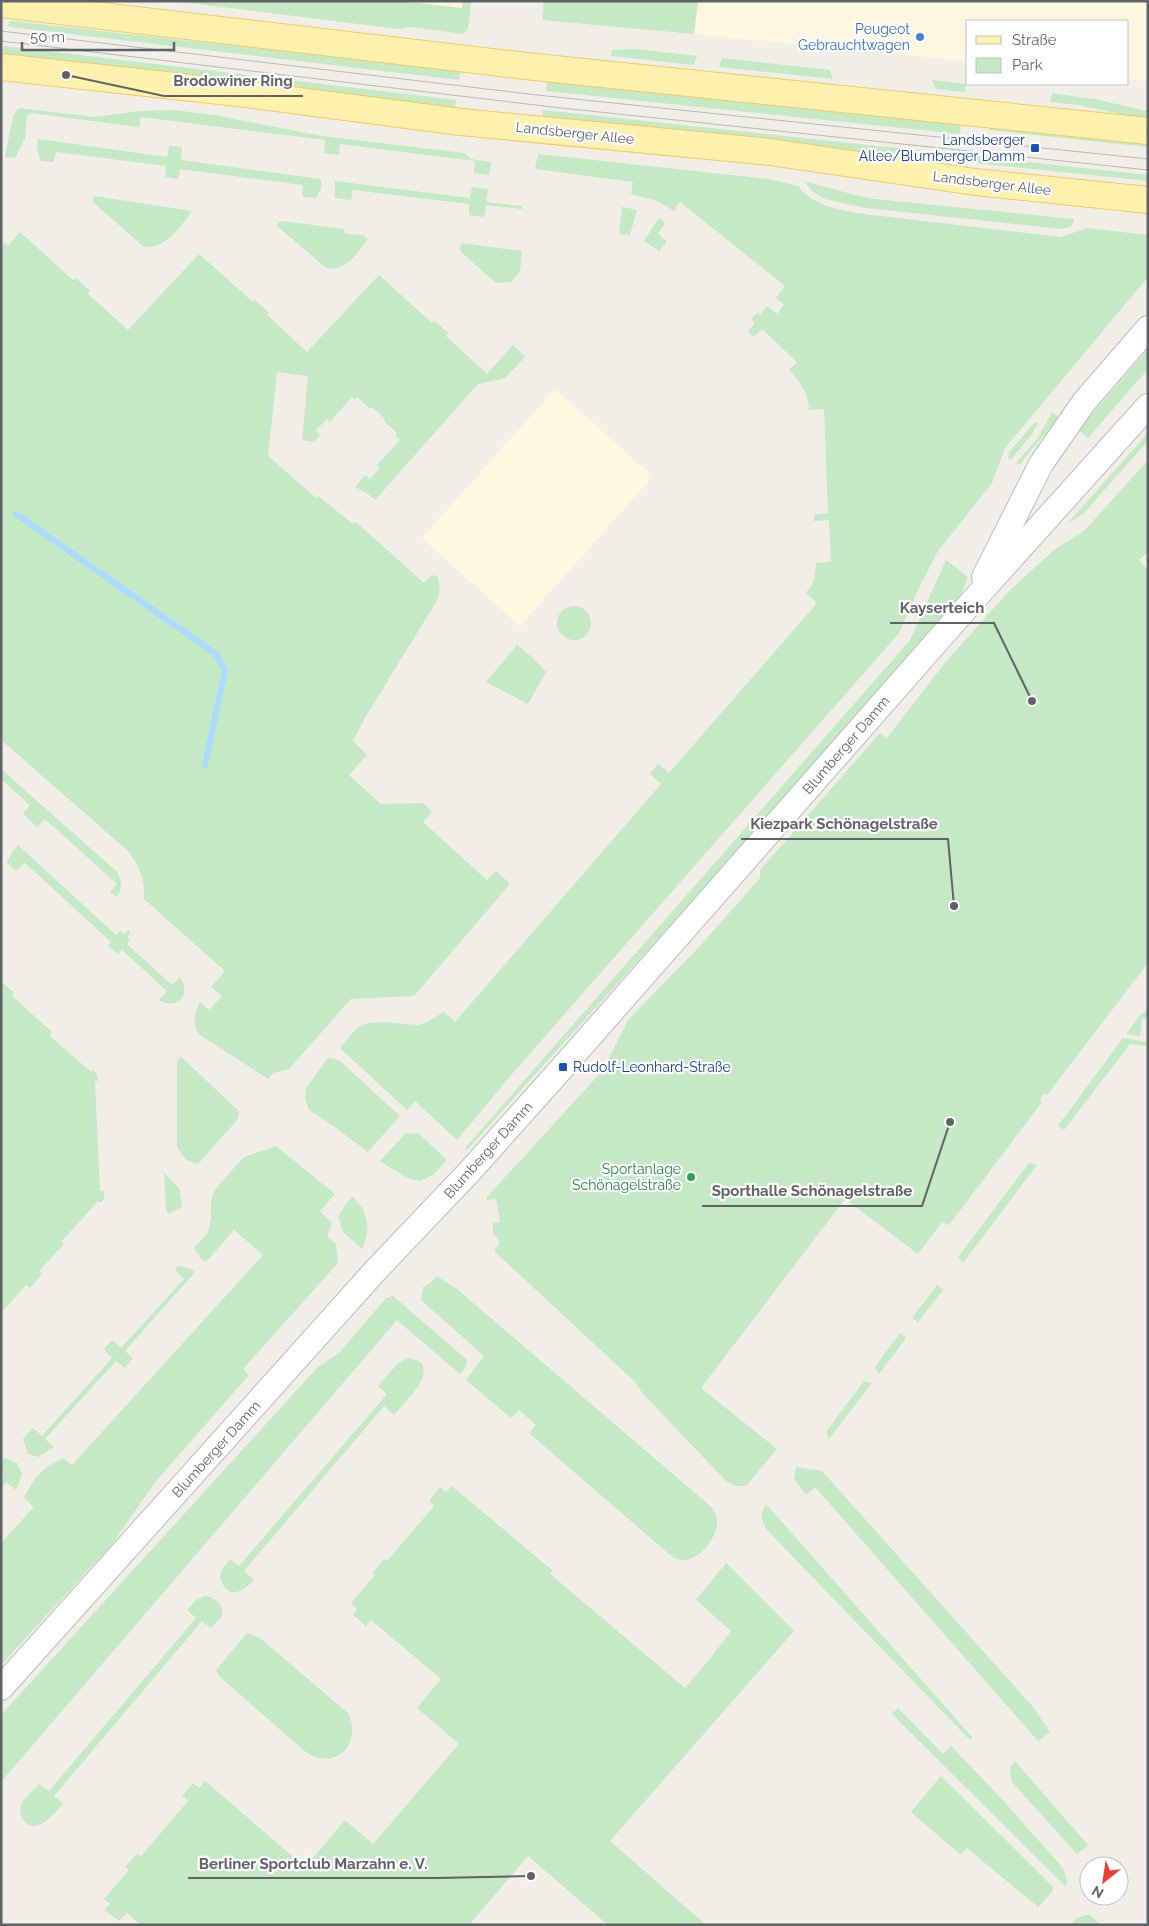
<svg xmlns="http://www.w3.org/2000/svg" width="1149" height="1926" font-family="Raleway,sans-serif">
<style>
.commercial{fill:#fef7e0}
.green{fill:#c5e8c5}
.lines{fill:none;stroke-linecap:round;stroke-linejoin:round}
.stream{stroke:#aadaff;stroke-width:6}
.secondary-casing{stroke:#b6babf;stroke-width:26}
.primary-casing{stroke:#f2c960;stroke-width:28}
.secondary{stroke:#fff;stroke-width:24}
.primary{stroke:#fff2af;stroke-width:26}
.tram{stroke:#b6b7b8;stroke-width:1}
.shop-dot{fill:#3f7fe0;stroke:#fff;stroke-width:2}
.transit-dot{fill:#1a4fb4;stroke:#fff;stroke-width:2}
.leisure-dot{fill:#2e9e5b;stroke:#fff;stroke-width:2}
.labels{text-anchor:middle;stroke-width:4.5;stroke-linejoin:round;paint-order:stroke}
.shop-label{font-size:14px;fill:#366cbe;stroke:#fff;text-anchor:end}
.street-label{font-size:14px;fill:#5f6368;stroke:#fff}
.transit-label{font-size:14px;fill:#164399;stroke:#fff;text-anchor:end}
.leisure-label{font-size:14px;fill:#27864d;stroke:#fff;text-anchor:end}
.leader{fill:none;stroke:#5f6368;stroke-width:2}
.callout-dot{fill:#5f6368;stroke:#fff;stroke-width:2}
.callout-label{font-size:15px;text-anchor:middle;font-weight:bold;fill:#5f6368;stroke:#fff;stroke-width:4.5;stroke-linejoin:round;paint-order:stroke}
</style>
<rect width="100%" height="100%" fill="#f1efe8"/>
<path class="commercial" d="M401,1H463L462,8Z
M698,1H1148V81L1128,79V21H968V61L694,34Z
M555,389L650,474L647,483L520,626L422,538Z"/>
<path class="green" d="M174,1H401L462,8L463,1H471L468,29L463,34L410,27L398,29Z
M544,1H698L694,34L542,20Z
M11,21L460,71L459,80L11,27L7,26Z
M4,46L456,100L455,108L5,54L3,52Z
M627,49H636L697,56L694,65L611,56L612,50Z
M722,58L830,70L833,79L719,67Z
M932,80L966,84L965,92L936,89Z
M547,81L825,111L961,123L960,134L546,91Z
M1052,93L1094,99L1148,111V120L1079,105L1050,102Z
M19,108L94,117L140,111L173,110L214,115L322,136L464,153L471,159L491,162L489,175L474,173L475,161L340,144L339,155L324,153L325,140L141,117L139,127L30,113L27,116L25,138L15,158L5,157L13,115Z
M543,110L1148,175V181L542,118Z
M990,126L1148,143V147L989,130Z
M38,139L167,157L169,146L182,147L181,160L321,179V189L316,198L304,197L302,195L303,185L180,169L178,179L165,177L166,166L56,152L54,162L41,161L37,150Z
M538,154L769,179L798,186C815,208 845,211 872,215L1061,237L1087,228L1148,235V277L1005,448L992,483L938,551L920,586L899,633L512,1074L457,1140L415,1101L407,1110L340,1048C346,1041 353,1030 362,1025C376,1019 403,1025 419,1025L425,1023L444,1012L455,1022L661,784L650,774L658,764L669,773L817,603L806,593L814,581L816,563L831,562L829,520L814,521V515L828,513L824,409L809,410C809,393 800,382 789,370L797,362L762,329L754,337L748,332L755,323L751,319L757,313L760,315L767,306L777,314L784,305L776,298L785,286L680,202L674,211L655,200L631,194L633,182L535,169Z
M335,181L470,198L472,187L488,189L486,202L522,206V209L486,205L484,217L469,215V204L353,190L351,200L335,198Z
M804,181L855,195L875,199L1074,219L1072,226L1062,229L866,208L825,199L813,192Z
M94,196L192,211C179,228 168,248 144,247L93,202Z
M622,207L637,210L630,235L619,234Z
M659,218L665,223L658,234L667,242L659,251L644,241Z
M282,221L344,229L345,234L363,235L368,239C357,253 346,272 326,268L277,226L278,223Z
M20,232L73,280L76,278L90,291L88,294L128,330L199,254L253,302L255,300L269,313L267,315L307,352L379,275L432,323L435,321L448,333L446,336L487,374L513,345L525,357L505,378L478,384L375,500L367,493L355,487L365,475L370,479L380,468L377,465L400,440L395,436L397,433L384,421L385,419L372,407L370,409L357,397L355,399L352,397L330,422L327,419L316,430L320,435L314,442L302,440L308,376L277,372L268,456L316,498L318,496L353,524L356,522L424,583L432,575L437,576C441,587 440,594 435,604L366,716L353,741L367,755L349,775L381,804L423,803L432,812L423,822L487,880L496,871L510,884L414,996L351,999L289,1069L273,1073L268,1079L200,1035C191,1024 195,1013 200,1002L209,1010L222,996L211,987L225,971L144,899C145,879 140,867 128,851L1,740V247L5,243L8,246Z
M461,243L522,251L520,271L511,282L496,283L460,251Z
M1148,349V369L1088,438L1078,430Z
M1052,412L1059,417L1019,465L1016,463L1038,438Z
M1035,422L1038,423L1032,434L1011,460L1008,458L1010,451Z
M1148,433V441L1083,514L1068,523Z
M1148,460V552L1139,560L1148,570V963L1047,1095L1044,1093L1040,1099L1042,1102L949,1225L942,1222L918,1254L845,1199L701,1388L777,1449L746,1486H735L726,1481L644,1395L634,1381L494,1251L500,1242L493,1233V1223L500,1222L496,1199L487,1200V1197L603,1070L628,1020L700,946L760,878V870L880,733L887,738L944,664L1008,592L1054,550L1085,530Z
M946,560L968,577L960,597L673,922L467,1150L465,1148L910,640Z
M557 623a17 17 0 1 1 34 0a17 17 0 1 1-34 0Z
M517,645L532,657L546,672L528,704L486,682Z
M1,769L116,871C122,880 123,888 117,897L110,892L117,884L45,819L37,827L23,814L30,805L1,779Z
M18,845L116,935L120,931L124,934L128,930L131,932L127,937L130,940L127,944L172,985L180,977C192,995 177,1011 159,1000L167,991L122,950L118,954L108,946L111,942L25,863L16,871L7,863L12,852Z
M1,981L14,993L12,996L52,1032L50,1036L91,1072L93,1070L97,1074L98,1081H95L100,1191H104V1198L101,1203L98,1201L61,1242L64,1244L39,1271L42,1274L30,1288L26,1285L1,1313Z
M1148,1010V1019H1142L1140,1036L1126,1034L1142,1013Z
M1123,1038L1148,1042V1046L1130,1044L1064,1130L1058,1126Z
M181,1057L239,1111L238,1119L198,1164L186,1160L177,1147V1060Z
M328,1058L339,1060L400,1116L368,1152L332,1125L309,1110L305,1099L306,1088Z
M418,1133L447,1160L433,1175L420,1181L407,1178L380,1161L405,1134Z
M276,1146L335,1194L320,1211L332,1223L327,1236L336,1244L338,1263L243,1369L249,1375L156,1481L113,1543L1,1665V1543L34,1507L24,1498C36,1475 40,1470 63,1458L72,1465L263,1255L234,1230L206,1262L201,1259L194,1248L208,1232L211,1218V1202L213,1194L217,1187L244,1157Z
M1029,1163L1037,1165L963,1263L958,1257Z
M164,1173L179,1188L182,1207L169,1214L166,1210Z
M352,1196C368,1211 372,1230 362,1249L343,1232L338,1216Z
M178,1266L191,1269L195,1272L125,1351L133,1358L125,1368L116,1361L45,1439L54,1447L38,1457L28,1454L23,1439L33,1428L42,1436L112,1358L104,1349L112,1340L121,1348L184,1279L175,1270Z
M437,1276L457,1289L708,1504C713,1509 717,1514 717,1521C718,1537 699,1561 683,1560C677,1560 673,1557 669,1554L529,1433L536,1425L519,1410L511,1418L466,1380L484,1356L421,1300L423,1287L428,1285Z
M937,1285L943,1290L918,1322L912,1318Z
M393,1296L467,1360L466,1367L460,1374L397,1320L1,1782V1715L317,1368L340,1352L386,1298Z
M900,1333L906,1338L879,1374L875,1367Z
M408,1358C446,1364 405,1402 394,1415L384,1406L244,1571L254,1580C242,1593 228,1600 220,1578L221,1571L230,1559L239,1566L387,1394L378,1386L398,1363Z
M864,1381L872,1383L829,1439L826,1432Z
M5,1458L17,1463L22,1474L16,1490L6,1482L1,1487L3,1477L1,1475V1462Z
M796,1467L822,1471L1033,1707L1050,1732L1038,1741L815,1487L806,1495L794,1479Z
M452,1486L553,1571L550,1574L685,1688L712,1656L731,1631L696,1600L726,1563L794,1631L610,1841L706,1925H608L528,1856L469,1925H141L127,1913L119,1921L105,1910L110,1904L104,1899L129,1870L125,1867L137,1854L141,1856L188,1801L182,1796L193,1783L199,1788L205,1781L305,1867L345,1820L373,1844L459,1744L417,1708L441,1679L371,1620L366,1626L353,1615L357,1609L351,1603L375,1575L373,1573L384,1559L387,1561L434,1506L429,1501L440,1487L446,1492Z
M766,1504L972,1737L970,1740L768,1531C761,1522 760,1514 766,1504Z
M205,1596C217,1598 223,1604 222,1616L211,1628L202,1621L54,1796L63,1804C52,1816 32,1841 20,1814L22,1802L39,1784L49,1791L196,1618L187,1610L196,1600Z
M247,1633L260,1638L349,1714C361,1745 337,1770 307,1753L219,1676L216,1670Z
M898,1708L943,1754L951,1746L1001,1798L1063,1868L1067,1881L1066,1887L892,1714Z
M1015,1761L1088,1845L1077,1854L1011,1781L1010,1768Z
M941,1776L1053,1887L1052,1892L1038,1907L967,1848L961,1855L911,1812Z
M1084,1915H1090L1101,1925H1071L1076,1919Z"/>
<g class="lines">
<path class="stream" d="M16,514L216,654L225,670L205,765"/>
<g class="secondary-casing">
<path id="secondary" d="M984,577L1041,464L1084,402L1148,328
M1,1688L375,1271L471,1170L563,1067L969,605L1148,406"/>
</g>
<g class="primary-casing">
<path id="primary" d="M1,4L526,66L1148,131
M1,67L238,93L461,122L770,152L975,182L1148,200"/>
</g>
<use href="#secondary" class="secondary"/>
<use href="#primary" class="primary"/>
<path class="tram" d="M1,31L537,95L1148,159
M1,41L552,107L1148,170"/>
</g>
<circle class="shop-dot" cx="920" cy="37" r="5"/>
<g class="transit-dot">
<rect x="1030" y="143" width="10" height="10" rx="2.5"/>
<rect x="558" y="1062" width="10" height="10" rx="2.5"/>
</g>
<circle class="leisure-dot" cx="691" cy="1177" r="5"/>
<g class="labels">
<g class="shop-label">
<text x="910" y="34">Peugeot<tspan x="910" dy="16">Gebrauchtwagen</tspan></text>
</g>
<g class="street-label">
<text transform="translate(575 133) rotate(6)" y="5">Landsberger Allee</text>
<text transform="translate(992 183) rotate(7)" y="5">Landsberger Allee</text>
<text transform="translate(846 745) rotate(-49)" y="5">Blumberger Damm</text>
<text transform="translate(488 1150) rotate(-48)" y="5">Blumberger Damm</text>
<text transform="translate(216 1449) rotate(-48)" y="5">Blumberger Damm</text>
</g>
<g class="transit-label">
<text x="1025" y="145">Landsberger<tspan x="1025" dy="16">Allee/Blumberger Damm</tspan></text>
<text x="573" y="1072" text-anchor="start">Rudolf-Leonhard-Straße</text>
</g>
<g class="leisure-label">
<text x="681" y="1174">Sportanlage<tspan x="681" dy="16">Schönagelstraße</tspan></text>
</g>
</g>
<path class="leader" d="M66 75L164 96H303M1032 701L994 623H890M954 906L948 839H741M950 1122L922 1206H702M531 1876L437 1878H188"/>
<g class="callout-dot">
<circle cx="66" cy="75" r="5"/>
<circle cx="1032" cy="701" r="5"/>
<circle cx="954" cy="906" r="5"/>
<circle cx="950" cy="1122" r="5"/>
<circle cx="531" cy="1876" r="5"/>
</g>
<g class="callout-label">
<text x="233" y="86">Brodowiner Ring</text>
<text x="942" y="613">Kayserteich</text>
<text x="844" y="829">Kiezpark Schönagelstraße</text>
<text x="812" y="1196">Sporthalle Schönagelstraße</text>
<text x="313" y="1869">Berliner Sportclub Marzahn e. V.</text>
</g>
<rect width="1149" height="1926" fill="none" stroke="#5f6368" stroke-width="5"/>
<rect x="966" y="20" width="162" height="65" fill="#ffffff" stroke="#bfc1c3"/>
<rect x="976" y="36" width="25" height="8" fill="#fff2af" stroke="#bfc1c3"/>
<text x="1012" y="45" font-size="15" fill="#5f6368">Straße</text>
<rect x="976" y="58" width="25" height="15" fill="#c5e8c5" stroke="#bfc1c3"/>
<text x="1012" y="70" font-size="15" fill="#5f6368">Park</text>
<g transform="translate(1104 1881) rotate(210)"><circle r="24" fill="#ffffff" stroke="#bfc1c3"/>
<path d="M0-4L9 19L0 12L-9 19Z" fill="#ea4335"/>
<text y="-8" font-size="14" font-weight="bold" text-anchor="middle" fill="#5f6368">N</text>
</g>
<path d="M22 42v8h152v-8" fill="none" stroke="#5f6368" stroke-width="2.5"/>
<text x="30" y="42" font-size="15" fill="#5f6368" stroke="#ffffff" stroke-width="4" paint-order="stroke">50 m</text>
</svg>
